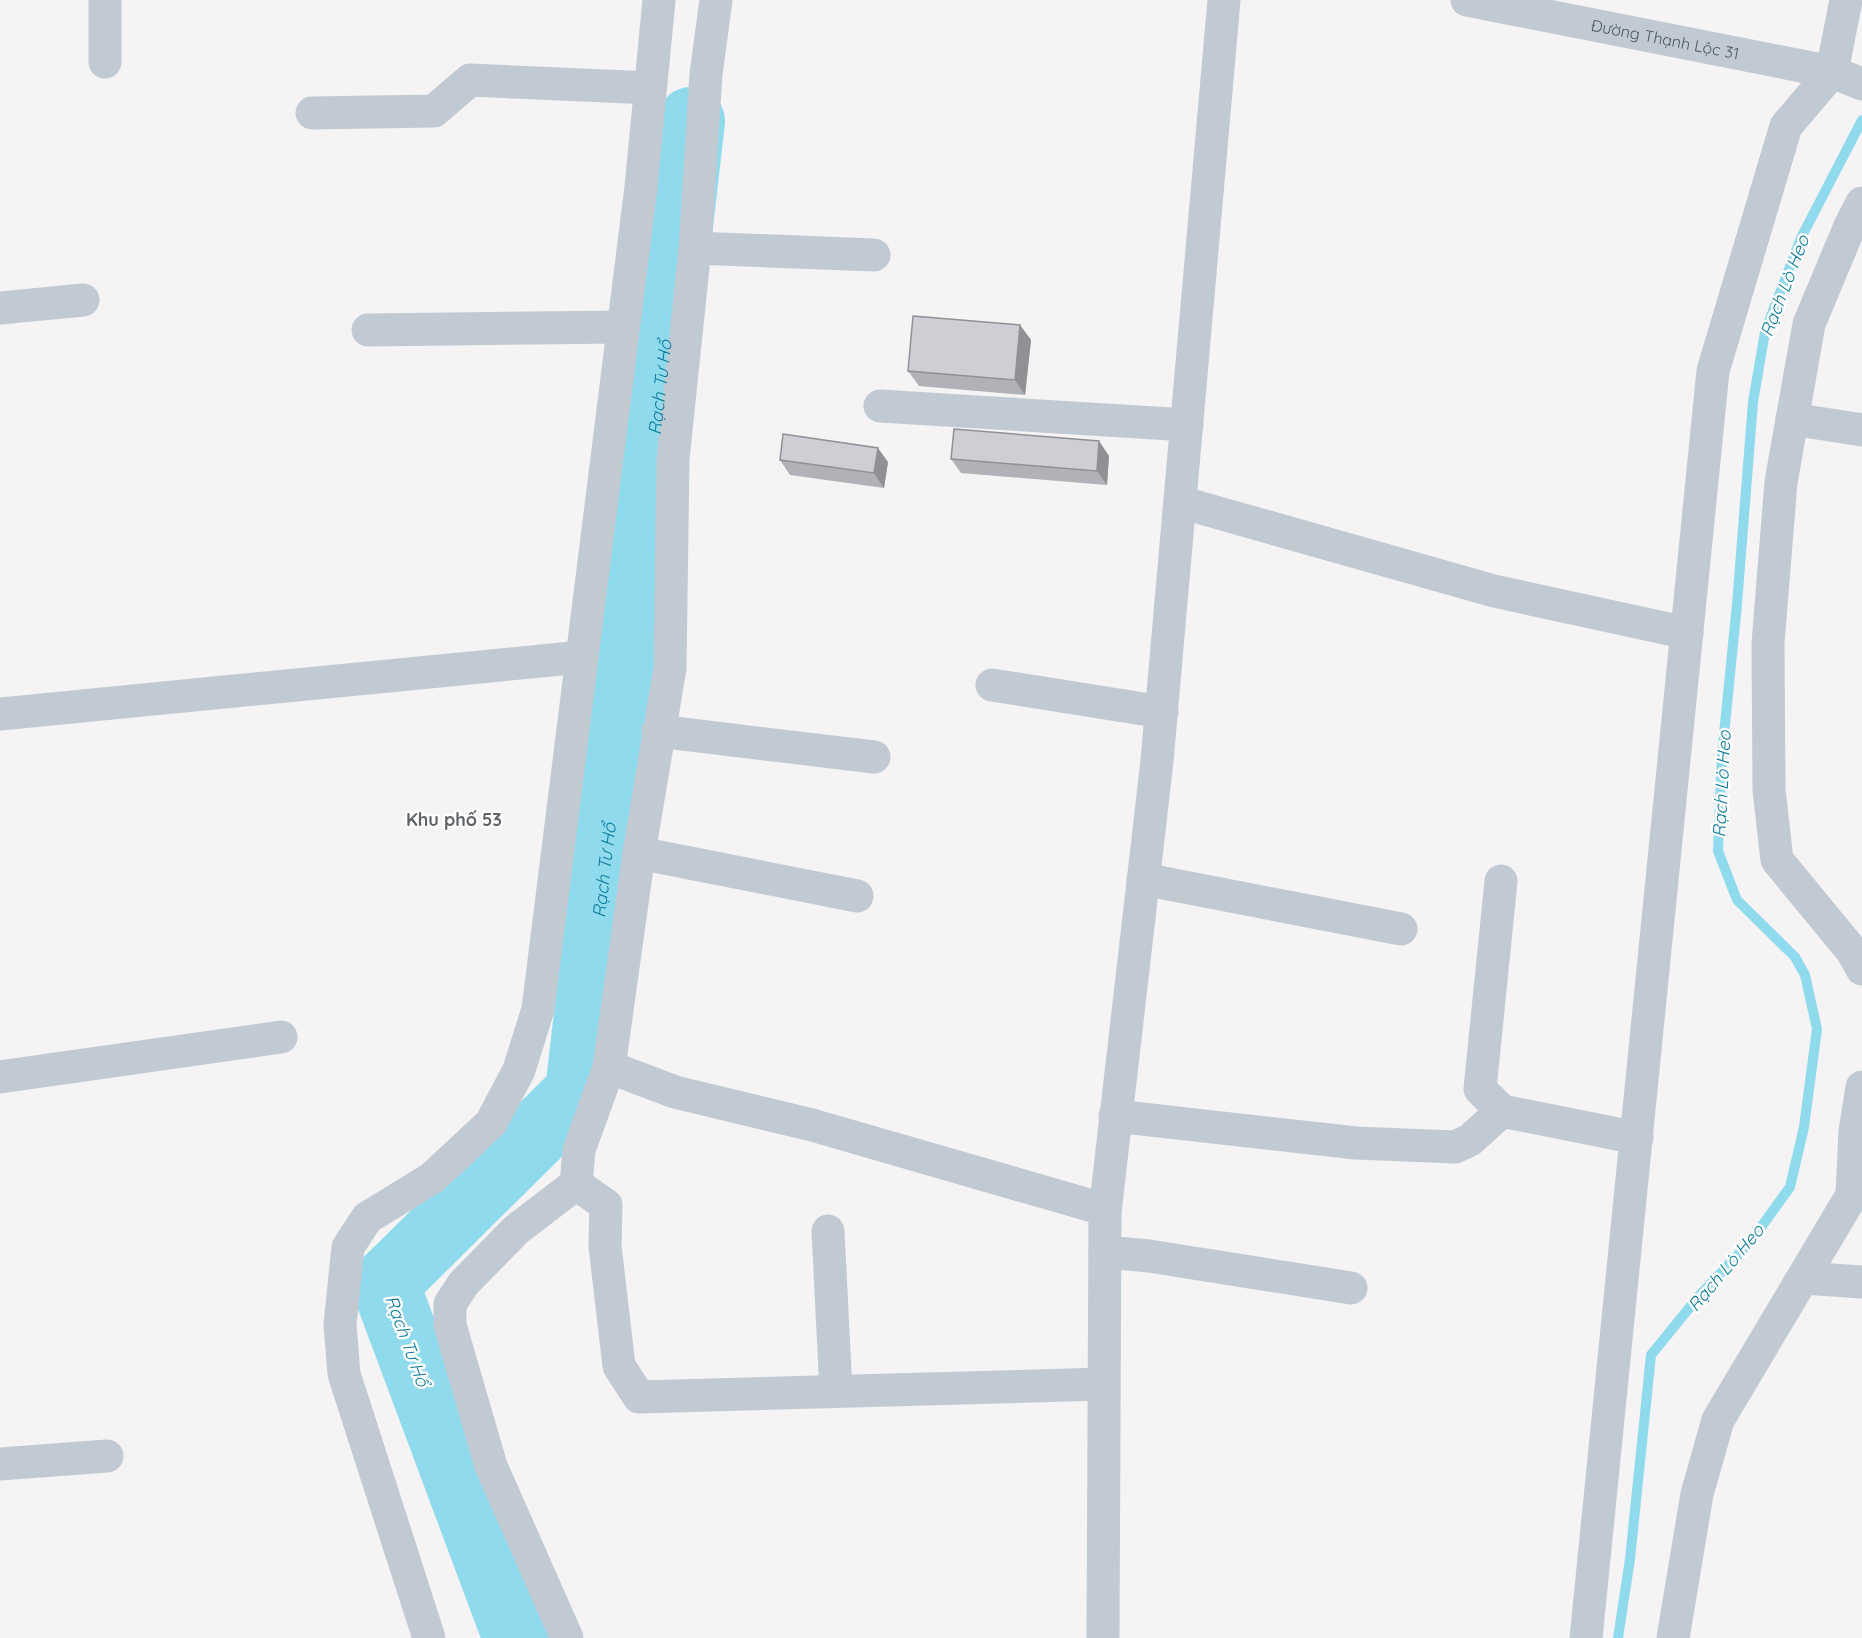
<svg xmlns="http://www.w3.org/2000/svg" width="1862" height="1638" font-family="Quicksand,sans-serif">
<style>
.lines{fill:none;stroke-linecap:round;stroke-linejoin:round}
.stream{stroke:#90daee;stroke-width:10}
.river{stroke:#90daee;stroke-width:68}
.minor{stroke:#c1cad2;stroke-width:33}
.wall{fill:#b0b2b7}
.shaded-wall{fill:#909195}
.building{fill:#cdcfd5;stroke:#909195;stroke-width:1.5}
.labels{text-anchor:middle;stroke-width:5;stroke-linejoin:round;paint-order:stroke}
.street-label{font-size:16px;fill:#4a5661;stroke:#fff}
.water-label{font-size:18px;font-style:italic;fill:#0c7c9b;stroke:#fff}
.neighbourhood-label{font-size:18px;font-weight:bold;fill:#5f6368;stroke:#fff}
</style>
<rect width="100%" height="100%" fill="#f5f3f3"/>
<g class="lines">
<path class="stream" d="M1618,1638L1630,1559L1651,1355L1699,1296L1751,1241L1790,1187L1804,1127L1817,1029L1805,975L1795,957L1737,900L1718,851L1722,754L1737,604L1753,402L1765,332L1801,238L1862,120"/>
<path class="river" id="s1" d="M517,1638L385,1284L579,1092L691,121"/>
<g class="minor">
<path d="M105,0V62"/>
<path id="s2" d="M1467,0L1832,72L1862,84"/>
<path d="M312,113L434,111L470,80L650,88"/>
<path d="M1862,203L1850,226L1809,324L1781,482L1768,643L1769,790L1777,860L1852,951L1862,969"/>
<path d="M695,248L874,255"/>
<path d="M0,308L83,300"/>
<path d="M368,330L623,327"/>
<path d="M880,406L1187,425"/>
<path d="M1792,419L1862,430"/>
<path d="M1180,502L1494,591L1687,633"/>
<path d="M992,685L1162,712"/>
<path d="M0,714L582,657"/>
<path d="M658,731L874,757"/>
<path d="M639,853L857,896"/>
<path d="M1143,879L1401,929"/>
<path d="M1501,881L1480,1089L1502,1111L1637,1138"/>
<path d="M609,1067L675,1092L812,1125L1096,1207L1105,1212"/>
<path d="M0,1077L281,1037"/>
<path d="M1115,1116L1356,1143L1455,1147L1470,1140L1502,1111"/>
<path d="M576,1184L579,1150L609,1067L639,853L670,668L673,459L695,248L706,74L716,0"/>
<path d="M828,1231L836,1391"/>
<path d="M1105,1252L1149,1256L1351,1288"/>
<path d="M1803,1278L1862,1282"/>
<path d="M0,1464L107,1456"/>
<path d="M429,1638L344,1374L340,1325L348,1247L367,1218L432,1178L491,1123L519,1070L538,1009L641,187L659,0"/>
<path d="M567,1638L491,1466L450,1325V1304L464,1283L516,1230L576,1184L606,1205L605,1246L619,1366L639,1397L1104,1384"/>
<path d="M1103,1638L1105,1212L1157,761L1224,0"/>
<path d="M1586,1638L1713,371L1786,126L1832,72L1846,0"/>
<path d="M1673,1638L1697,1494L1718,1420L1852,1195L1855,1131L1862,1087"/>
</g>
</g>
<path class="wall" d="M1020,325L1031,340L1025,395L919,386L908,371Z
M1099,441L1109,456L1107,485L961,473L951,459Z
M780,460L888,462L884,488L790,475Z"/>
<path class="shaded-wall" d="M1020,325L1031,340L1025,395L1015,380Z
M1099,441L1109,456L1107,485L1097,471Z
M878,448L888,462L884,488L874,473Z"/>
<path class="building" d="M913,316L1020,325L1015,380L908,371Z
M954,429L1099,441L1097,471L951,459Z
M783,434L878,448L874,473L780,460Z"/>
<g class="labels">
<g class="street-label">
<text dy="6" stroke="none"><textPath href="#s2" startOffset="202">Đường Thạnh Lộc 31</textPath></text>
</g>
<g class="water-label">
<text transform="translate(1785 286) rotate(-69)" y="6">Rạch Lò Heo</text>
<text dy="6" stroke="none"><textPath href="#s1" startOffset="1360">Rạch Tư Hổ</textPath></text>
<text transform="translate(1722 784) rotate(-87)" y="6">Rạch Lò Heo</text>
<text dy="6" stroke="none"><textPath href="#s1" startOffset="874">Rạch Tư Hổ</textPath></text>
<text transform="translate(1726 1268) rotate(-50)" y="6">Rạch Lò Heo</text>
<text transform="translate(407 1341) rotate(70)" y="6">Rạch Tư Hổ</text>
</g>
<g class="neighbourhood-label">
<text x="454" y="826">Khu phố 53</text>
</g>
</g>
</svg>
